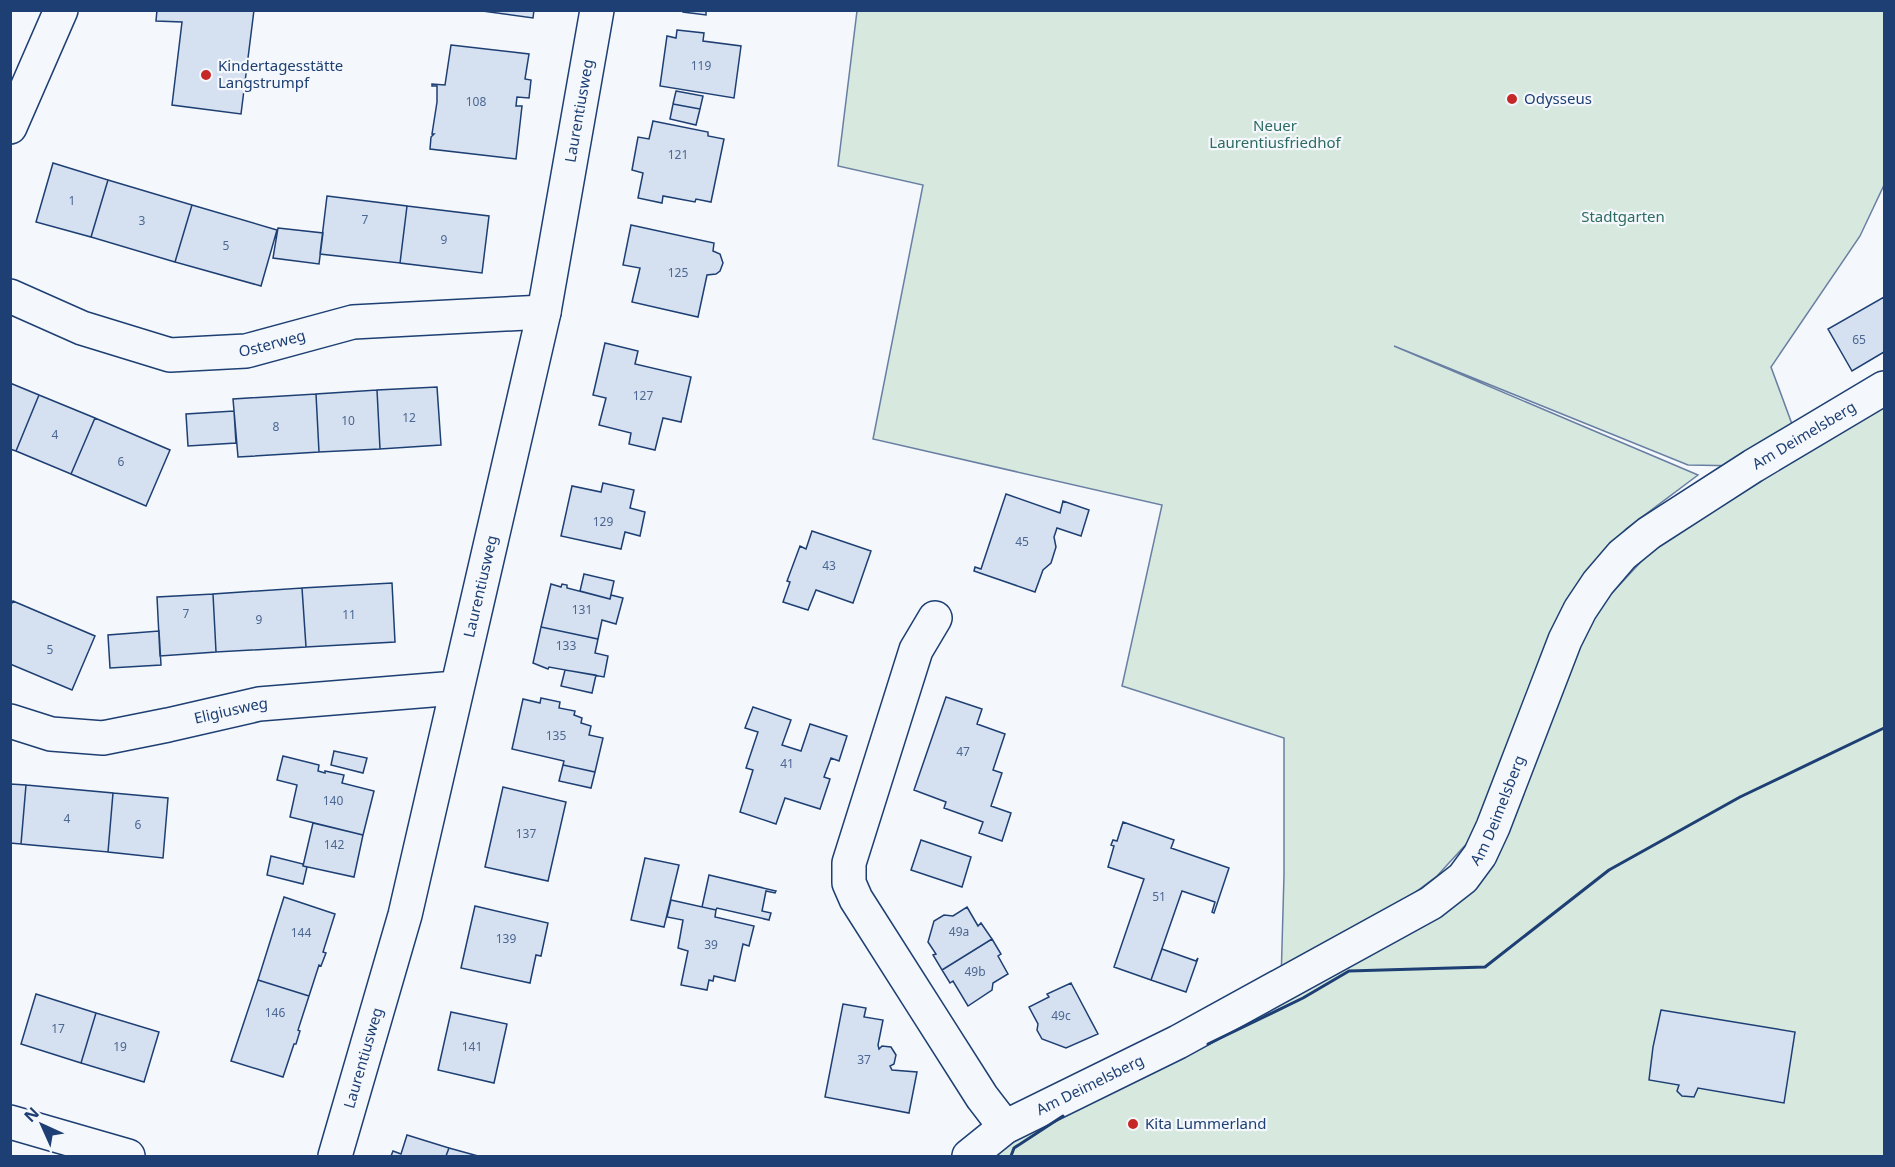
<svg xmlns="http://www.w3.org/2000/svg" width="1895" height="1167" font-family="'Noto Sans',sans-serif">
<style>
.green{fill:#d7e8df;stroke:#687fa3;stroke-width:1.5}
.building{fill:#d5e0f0;stroke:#1d3f73;stroke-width:1.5}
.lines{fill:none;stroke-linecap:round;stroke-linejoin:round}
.minor-casing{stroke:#1d3f73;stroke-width:36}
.minor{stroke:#f4f7fb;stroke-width:33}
.wall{stroke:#1d3f73;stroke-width:3}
.poi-dot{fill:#c62828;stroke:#f4f7fb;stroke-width:2}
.labels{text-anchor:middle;stroke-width:4.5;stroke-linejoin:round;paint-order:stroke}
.number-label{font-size:12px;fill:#4b6792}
.poi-label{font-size:15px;fill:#1d3f73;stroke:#f4f7fb;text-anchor:start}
.street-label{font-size:15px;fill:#1d3f73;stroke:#f4f7fb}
.park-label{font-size:15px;fill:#2c6c60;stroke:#f4f7fb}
</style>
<rect width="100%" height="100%" fill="#f4f7fb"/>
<path class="green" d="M857,11H1884V185L1860,236L1771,367L1796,435L1745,466L1688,465L1394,346L1698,475L1626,529L1576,588L1470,840L1437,876L1394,908L1281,982L1284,875V738L1122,686L1162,505L873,439L923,185L838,166Z
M1884,398V1156H996L1011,1143L1177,1045L1432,910L1551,689L1599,607L1650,552L1710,509Z"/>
<path class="building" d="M157,10H254L241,114L172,105L182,22L156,21Z
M475,10H534L533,18Z
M683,10H706V15L683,12Z
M677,30L704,33L703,41L741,46L734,98L660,86L667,36L676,38Z
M451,45L529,54L525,79L531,80L529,98L517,97L516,106H522L516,159L430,149L431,137L434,134H432L437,102V86H432V84L445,85Z
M676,91L703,96L700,109L673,104Z
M673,104L700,109L696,125L670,119Z
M653,121L708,132V136L724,139L711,202L696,199L695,202L663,196L662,203L638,198L643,173L632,170L638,137L649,139Z
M53,163L108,180L91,237L36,222Z
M108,180L192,205L175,262L91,237Z
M327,196L407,206L400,263L320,254Z
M192,205L277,230L261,286L175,262Z
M407,206L489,216L482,273L400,263Z
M631,225L714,243L713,251L720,254L723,263L720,271L716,274L707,275L698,317L632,302L640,268L623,265Z
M278,228L323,233L319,264L273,258Z
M1884,297V352L1852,371L1828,329Z
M605,343L638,351L635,364L691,377L681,422L663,418L655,450L629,444L631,433L599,425L606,398L593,395Z
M10,383L39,395L16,451L10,449Z
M437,387L441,445L380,449L377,390Z
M377,390L380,449L319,452L316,394Z
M316,394L319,452L238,457L233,399Z
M39,395L95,418L71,474L16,451Z
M234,411L236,443L188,446L186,414Z
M95,418L170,450L146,506L71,474Z
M603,483L634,490L630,508L645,512L640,536L625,532L621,549L561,536L572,486L601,492Z
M1006,494L1060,513L1063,501L1089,510L1081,536L1057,528L1054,537L1056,547L1051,563L1043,570L1035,592L974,571L975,567L981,569Z
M812,531L871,551L853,603L816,590L808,610L783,602L790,582L787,581L800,546L806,549Z
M584,574L614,581L610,599L580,591Z
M392,583L395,642L306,647L302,588Z
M551,584L561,587L562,584L567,585V588L610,599L611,595L623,598L616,624L602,620L598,639L541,627Z
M302,588L306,647L216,652L213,594Z
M213,594L216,652L160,656L157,597Z
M13,601L95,636L72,690L10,664V607Z
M541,627L598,639L595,653L608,656L604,677L549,667L548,669L533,663Z
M159,631L161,665L110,668L108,635Z
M565,670L596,675L592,693L561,686Z
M946,697L982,709L977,724L1005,734L993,770L1002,773L991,806L1011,813L1002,841L979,833L983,822L944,808L946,802L914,790Z
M541,698L560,702L559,708L575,711L574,715L582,718L581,723L591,726L589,735L603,738L595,772L563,765L564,761L512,749L523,699L540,703Z
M753,707L791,720L782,745L801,751L810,724L847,736L839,761L831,758L824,777L830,779L820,809L785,798L776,824L740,812L753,770L746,768L758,732L745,728Z
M334,751L367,758L363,773L331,765Z
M283,756L319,765L318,771L325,773V771L344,775L342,783L374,791L363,835L290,817L297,785L277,780Z
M563,765L595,772L591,788L559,781Z
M10,784L26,785L21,844L10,843Z
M26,785L113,793L108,852L21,844Z
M503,787L566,802L548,881L485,867Z
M113,793L168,798L163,858L108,852Z
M1123,822L1174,840L1171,848L1229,868L1214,913L1212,912L1215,902L1182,891L1151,980L1114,967L1144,879L1108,867L1114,846L1111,845L1113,840L1117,841Z
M313,823L363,835L354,877L303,866Z
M921,840L971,857L962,887L911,870Z
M271,856L303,864V866L307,867L303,884L267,875Z
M645,858L679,865L664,927L631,920Z
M709,875L776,891L775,893L766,891L762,911L771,913L769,920L717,908L716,910L702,907Z
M284,897L335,914L323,952L326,953L321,966L319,965L309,996L258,980Z
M671,900L716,910L715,917L754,926L749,946L743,944L735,981L714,976L713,981L709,980L707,990L681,985L688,951L678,948L683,920L667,917Z
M475,906L548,923L541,956L536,955L530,983L461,968Z
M967,907L978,926L981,923L992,939L942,970L933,955L936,954L928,942L934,921L944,915L953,916Z
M992,939L1001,954L998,956L1008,974L993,983L992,990L968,1006L953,981L950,983L942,970Z
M1162,949L1196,961L1198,958L1186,992L1151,980Z
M258,980L309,996L298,1030L300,1031L296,1044H294L283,1077L231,1061Z
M1071,983L1098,1034L1066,1048L1042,1039L1037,1030L1038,1024L1029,1007L1049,997L1047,994Z
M36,994L96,1013L81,1063L21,1044Z
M843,1004L866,1008L864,1017L883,1020L878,1045L879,1049L882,1046L891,1047L896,1055L894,1064L890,1066L892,1070L917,1072L909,1113L825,1097Z
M1661,1010L1795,1032L1784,1103L1698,1088L1694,1097L1682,1096L1677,1091L1679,1085L1649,1080L1653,1047Z
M451,1012L507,1024L494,1083L438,1070Z
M96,1013L159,1032L144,1082L81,1063Z
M407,1135L449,1148L446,1156H391L393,1151L401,1154Z
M449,1148L478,1156H446Z"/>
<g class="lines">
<g class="minor-casing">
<g id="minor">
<path d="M10,127L61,10"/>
<path id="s1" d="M10,296L82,328L170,355L246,351L353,322L544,312"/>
<path d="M935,618L916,650L849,863V883L856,899L982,1097L1005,1127"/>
<path id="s2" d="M10,721L51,734L103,738L168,725L259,704L456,688"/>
<path d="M10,1122L128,1156"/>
<path id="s3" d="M335,1156L405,915L544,312L597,10"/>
<path id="s4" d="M969,1156L1005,1127L1178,1042L1431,903L1463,878L1480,855L1493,827L1565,640L1580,610L1598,583L1622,555L1649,533L1753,466L1884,388"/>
</g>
</g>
<use href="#minor" class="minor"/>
<path class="wall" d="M1208,1044L1303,998L1349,971L1485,967L1609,870L1740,797L1884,728
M1011,1156L1014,1148L1063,1116"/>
</g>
<g class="poi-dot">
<circle cx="206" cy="75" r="6"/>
<circle cx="1512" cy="99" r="6"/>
<circle cx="1133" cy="1124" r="6"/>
</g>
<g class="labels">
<g class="number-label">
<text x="701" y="70">119</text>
<text x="476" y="106">108</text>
<text x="678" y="159">121</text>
<text x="72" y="205">1</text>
<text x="365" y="224">7</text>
<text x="142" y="225">3</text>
<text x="444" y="244">9</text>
<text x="226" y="250">5</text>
<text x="678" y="277">125</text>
<text x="1859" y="344">65</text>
<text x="643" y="400">127</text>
<text x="409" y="422">12</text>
<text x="348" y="425">10</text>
<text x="276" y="431">8</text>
<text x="55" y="439">4</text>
<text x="121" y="466">6</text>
<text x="603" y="526">129</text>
<text x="1022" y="546">45</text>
<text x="829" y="570">43</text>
<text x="582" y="614">131</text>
<text x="186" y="618">7</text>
<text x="349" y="619">11</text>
<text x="259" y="624">9</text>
<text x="566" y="650">133</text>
<text x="50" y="654">5</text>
<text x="556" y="740">135</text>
<text x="963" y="756">47</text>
<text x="787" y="768">41</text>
<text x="333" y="805">140</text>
<text x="67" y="823">4</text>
<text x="138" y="829">6</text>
<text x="526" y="838">137</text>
<text x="334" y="849">142</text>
<text x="1159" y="901">51</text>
<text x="959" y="936">49a</text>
<text x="301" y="937">144</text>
<text x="506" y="943">139</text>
<text x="711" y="949">39</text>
<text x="975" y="976">49b</text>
<text x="275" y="1017">146</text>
<text x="1061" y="1020">49c</text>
<text x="58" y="1033">17</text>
<text x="120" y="1051">19</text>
<text x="472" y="1051">141</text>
<text x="864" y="1064">37</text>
</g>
<g class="poi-label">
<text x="218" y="71">Kindertagesstätte<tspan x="218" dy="17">Langstrumpf</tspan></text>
<text x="1524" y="104">Odysseus</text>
<text x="1145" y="1129">Kita Lummerland</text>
</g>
<g class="street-label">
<text dy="5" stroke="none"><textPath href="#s3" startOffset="1074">Laurentiusweg</textPath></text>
<text dy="5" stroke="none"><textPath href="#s1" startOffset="274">Osterweg</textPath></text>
<text dy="5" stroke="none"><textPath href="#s4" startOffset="1149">Am Deimelsberg</textPath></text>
<text dy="5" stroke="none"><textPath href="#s3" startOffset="588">Laurentiusweg</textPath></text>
<text dy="5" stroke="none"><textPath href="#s2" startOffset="226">Eligiusweg</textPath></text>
<text dy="5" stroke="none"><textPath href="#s4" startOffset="645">Am Deimelsberg</textPath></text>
<text dy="5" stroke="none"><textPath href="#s3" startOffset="102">Laurentiusweg</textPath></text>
<text dy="5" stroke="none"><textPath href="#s4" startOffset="141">Am Deimelsberg</textPath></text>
</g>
<g class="park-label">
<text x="1275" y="131">Neuer<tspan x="1275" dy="17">Laurentiusfriedhof</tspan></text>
<text x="1623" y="222">Stadtgarten</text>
</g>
</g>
<rect width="1895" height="1167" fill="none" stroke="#1d3f73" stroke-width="24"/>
<g transform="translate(42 1125) rotate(315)" stroke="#f4f7fb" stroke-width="4.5" paint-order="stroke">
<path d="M0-4.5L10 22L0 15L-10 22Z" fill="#1d3f73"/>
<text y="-9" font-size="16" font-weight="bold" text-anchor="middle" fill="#1d3f73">N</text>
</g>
</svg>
